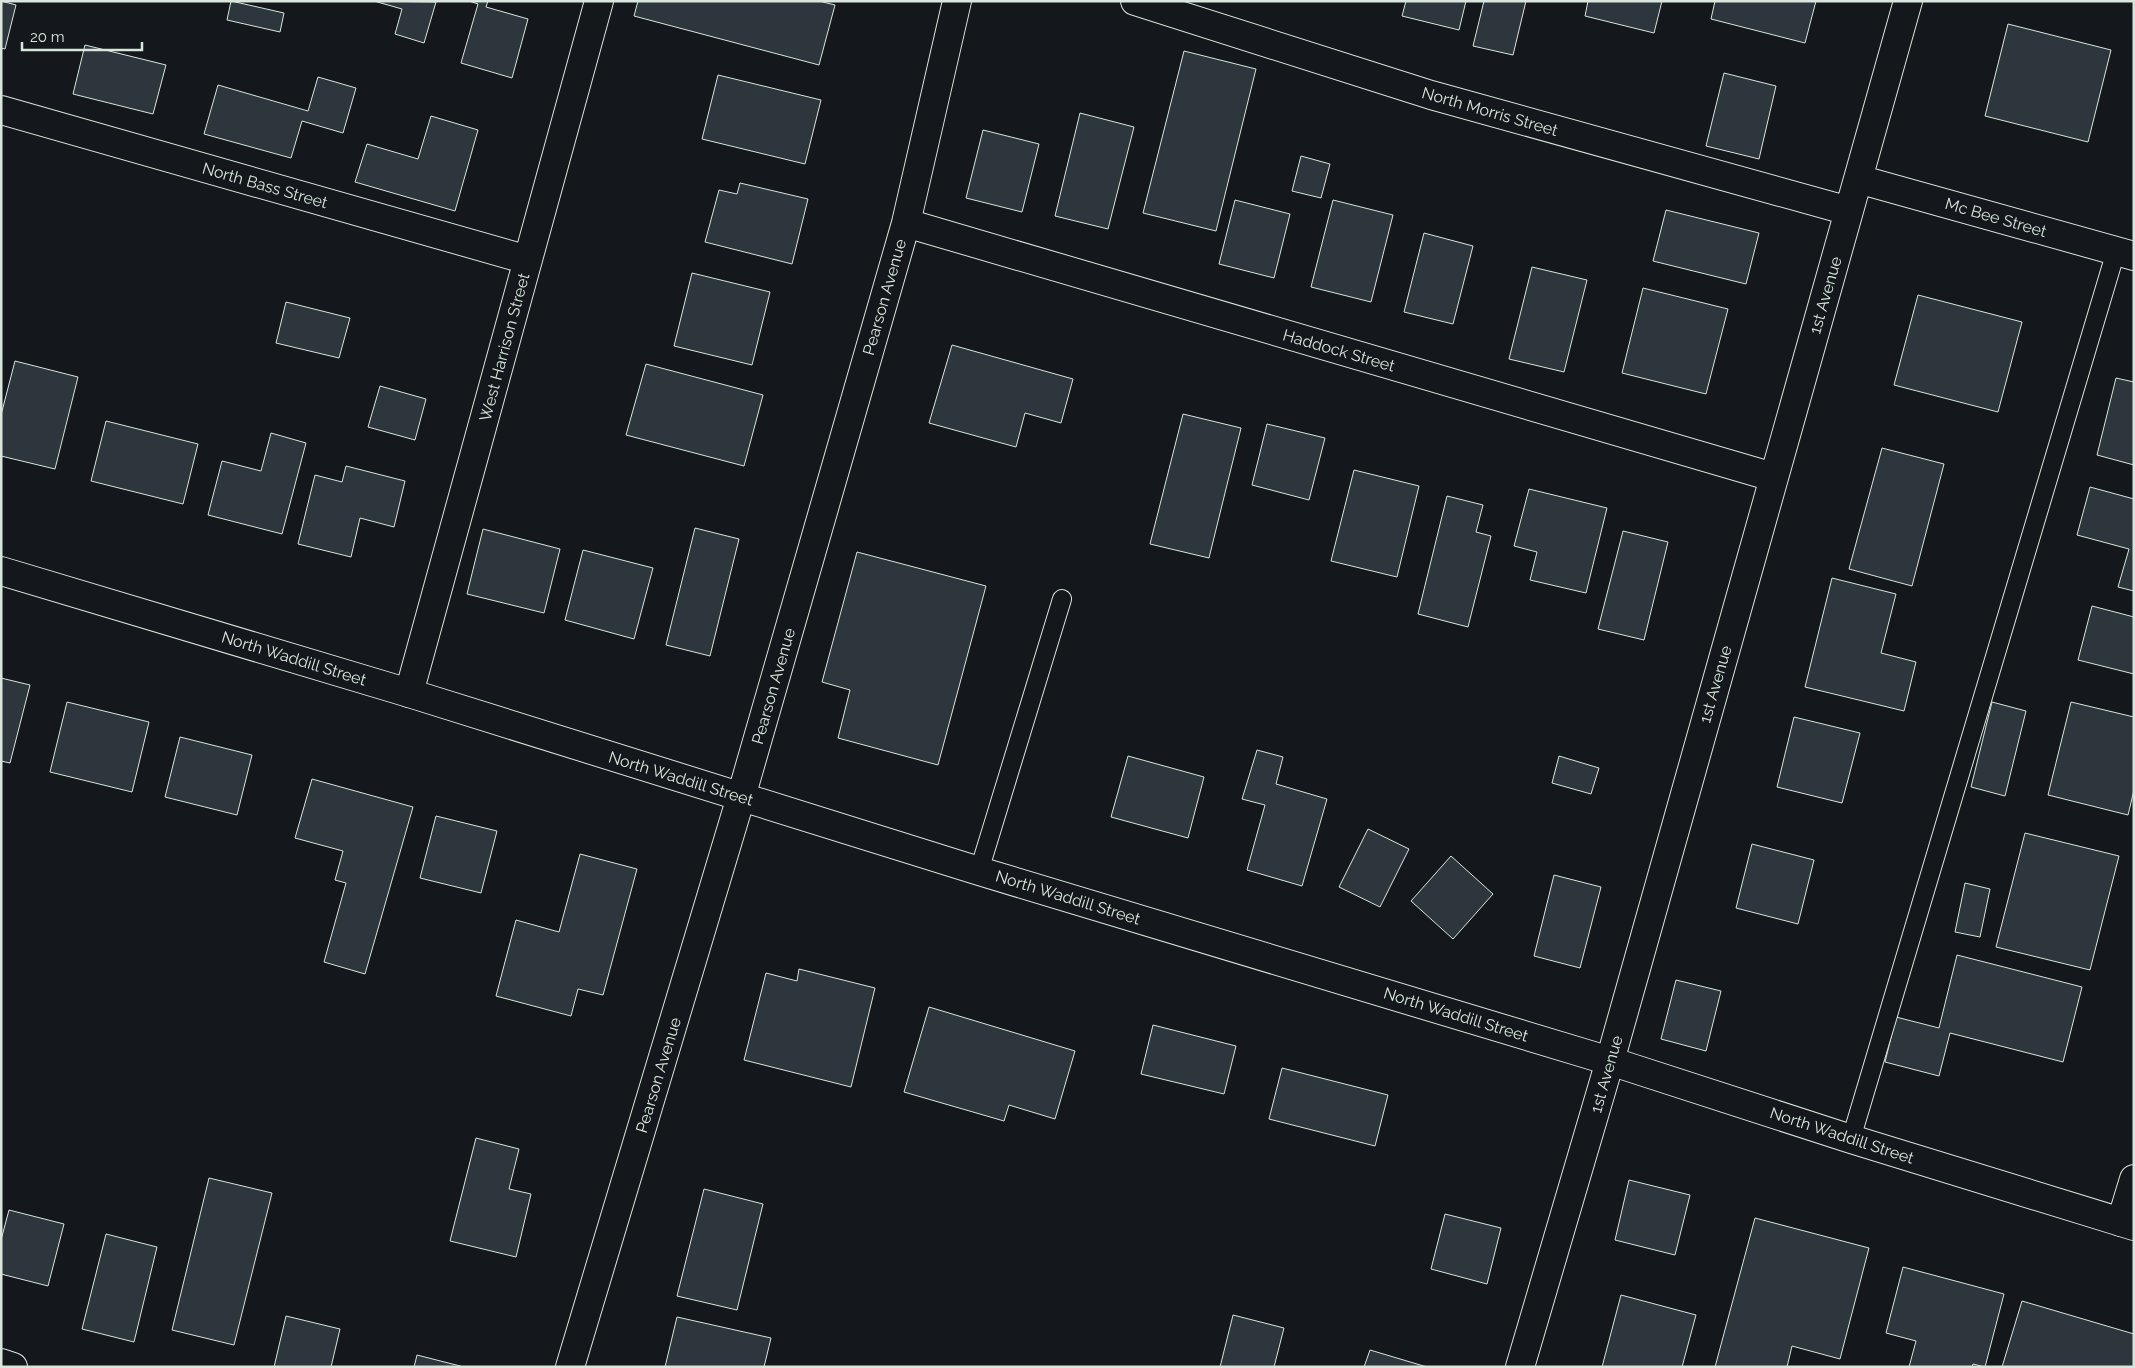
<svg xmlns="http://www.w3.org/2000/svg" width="2135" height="1368" font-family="Raleway,sans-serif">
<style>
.building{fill:#2c363c;stroke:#d8e6dc}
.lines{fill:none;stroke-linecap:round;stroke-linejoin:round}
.lane-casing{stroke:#d8e6dc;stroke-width:20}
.street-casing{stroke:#d8e6dc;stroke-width:30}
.secondary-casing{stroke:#d8e6dc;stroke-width:30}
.lane{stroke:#14181c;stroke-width:18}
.street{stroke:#14181c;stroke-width:28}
.secondary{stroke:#14181c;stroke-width:28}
.labels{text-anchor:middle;stroke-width:4;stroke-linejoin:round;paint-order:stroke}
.street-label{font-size:16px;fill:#d8e6dc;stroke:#14181c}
</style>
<rect width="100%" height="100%" fill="#14181c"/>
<path class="building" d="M1,1L16,5L5,49L1,48Z
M231,1L284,13L280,32L227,20Z
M374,1L436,2L424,43L395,34L402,9Z
M469,1H488L486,7L528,19L512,78L461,63L478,4Z
M638,1H819L835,5L819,65L634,16Z
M1406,1H1466L1459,30L1402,16Z
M1484,1H1526L1513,55L1473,46Z
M1588,1H1662L1654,33L1585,16Z
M1715,1H1816L1805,43L1711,19Z
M2008,24L2111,50L2088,142L1985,116Z
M85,45L166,65L153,114L73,94Z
M1184,51L1256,69L1216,231L1143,213Z
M1724,73L1776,86L1759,159L1706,146Z
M718,75L821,100L805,164L702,139Z
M318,77L356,88L343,133L302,121L291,158L204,134L218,85L308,111Z
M1080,113L1134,127L1108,229L1055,216Z
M431,116L478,130L455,211L355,182L367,144L418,159Z
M983,130L1039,144L1022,212L966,198Z
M1301,156L1330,164L1321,198L1292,191Z
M740,183L808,199L792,264L705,242L719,190L737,194Z
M1235,200L1290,214L1274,278L1219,264Z
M1333,200L1393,215L1371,302L1311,287Z
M1666,210L1759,233L1746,284L1653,261Z
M1424,233L1473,246L1453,324L1404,312Z
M1532,267L1587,280L1564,372L1509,359Z
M692,273L770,292L752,365L674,346Z
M1643,288L1728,309L1706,394L1622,373Z
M1918,295L2022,322L1998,412L1894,385Z
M286,302L350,318L339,358L276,343Z
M952,345L1073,379L1061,423L1025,413L1016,447L929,423Z
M15,361L78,377L55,469L1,456V415Z
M646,364L763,395L744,466L626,435Z
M2116,378L2134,382V465L2097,455Z
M380,386L426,399L415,440L368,427Z
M1183,414L1241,428L1209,558L1150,544Z
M106,421L198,444L183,504L91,481Z
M1267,424L1325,438L1309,500L1252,485Z
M271,433L306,443L282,534L208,515L222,461L261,471Z
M1882,448L1944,464L1912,586L1849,569Z
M346,466L405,481L394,527L360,518L351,557L298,544L315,475L342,482Z
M1354,470L1419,486L1397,577L1331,561Z
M2090,487L2134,499V591L2118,587L2129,549L2077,535Z
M1529,489L1607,508L1586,593L1530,580L1537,552L1514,546Z
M1447,496L1483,505L1476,532L1491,536L1468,627L1418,614Z
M695,528L739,539L710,656L666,645Z
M483,529L560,549L544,613L467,594Z
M1623,531L1668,542L1644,640L1598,629Z
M583,550L653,568L634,639L565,620Z
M857,552L986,586L938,765L838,738L850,690L822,682Z
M1832,578L1896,594L1881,653L1916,662L1904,711L1805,687Z
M2092,606L2134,617V674L2078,660Z
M1,678L30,685L10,763L1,761Z
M67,702L149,722L132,792L50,772Z
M1992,702L2026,711L2005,796L1971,787Z
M2071,702L2134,717V790L2128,815L2048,795Z
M1794,717L1860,733L1842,803L1777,787Z
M180,737L252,755L237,815L165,797Z
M1257,750L1283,757L1276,784L1327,799L1302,886L1247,870L1265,805L1242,799Z
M1128,756L1204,777L1188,838L1111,817Z
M1559,756L1599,768L1591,794L1552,783Z
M312,779L413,807L365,974L324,962L346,883L335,880L343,851L295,838Z
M436,816L497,831L481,893L420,878Z
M1368,829L1409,849L1380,907L1339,887Z
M2025,833L2119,856L2090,970L1996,947Z
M1752,844L1814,860L1798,924L1736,908Z
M580,854L637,869L603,995L578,989L571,1016L496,996L516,920L559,932Z
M1451,856L1493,894L1453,939L1411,901Z
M1554,875L1601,887L1580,968L1534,956Z
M1965,883L1990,889L1980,937L1955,932Z
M1957,955L2082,987L2063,1062L1950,1033L1939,1076L1885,1062L1896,1017L1939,1028Z
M799,969L875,988L851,1087L744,1060L766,973L797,981Z
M1676,980L1721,991L1706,1051L1661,1039Z
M929,1007L1075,1051L1055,1119L1009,1105L1004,1121L904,1092Z
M1153,1025L1236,1046L1224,1094L1141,1074Z
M1282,1068L1388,1095L1375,1146L1269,1119Z
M476,1138L519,1149L509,1189L531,1194L516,1257L450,1241Z
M209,1178L272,1193L234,1345L172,1330Z
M1629,1180L1690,1195L1675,1255L1615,1240Z
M704,1189L763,1204L737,1310L677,1296Z
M9,1210L64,1224L48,1286L1,1274V1240Z
M1445,1214L1501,1228L1487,1284L1431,1269Z
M1755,1218L1869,1248L1840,1359L1792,1346L1787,1367H1715Z
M106,1234L157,1247L134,1342L82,1329Z
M1903,1267L2004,1294L1985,1367L1973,1364L1972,1367H1909L1916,1341L1886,1333Z
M1621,1295L1696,1315L1682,1367H1602Z
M2022,1301L2134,1334V1367H2002Z
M1233,1315L1284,1328L1274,1367H1220Z
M286,1316L340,1329L331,1367H274Z
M677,1317L771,1338L764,1367H665Z
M1370,1350L1427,1367H1364Z
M417,1355L464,1367H414Z"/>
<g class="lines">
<g class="lane-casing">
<path id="lane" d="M979,871L1062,599
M1851,1139L2116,251"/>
</g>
<g class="street-casing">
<path id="street" d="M1135,1L1431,95L1849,211
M1,110L528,260
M1858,179L2134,256
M906,223L1773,477
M409,693L599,1
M2121,1222L2134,1179
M1,1363L13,1367
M570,1367L741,797L906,223L957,1
M1520,1367L1610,1061L1908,1"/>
</g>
<g class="secondary-casing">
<path id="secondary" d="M1,571L409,693L979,871L1610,1061L1851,1139L2134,1226"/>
</g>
<use href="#lane" class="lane"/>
<use href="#street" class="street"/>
<use href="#secondary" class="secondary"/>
</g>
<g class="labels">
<g class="street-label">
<text transform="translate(1490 111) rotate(16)" y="6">North Morris Street</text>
<text transform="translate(265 185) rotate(16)" y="6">North Bass Street</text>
<text transform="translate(1996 217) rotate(16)" y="6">Mc Bee Street</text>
<text transform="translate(1825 295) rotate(-74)" y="6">1st Avenue</text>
<text transform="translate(884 297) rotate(-74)" y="6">Pearson Avenue</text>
<text transform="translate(504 347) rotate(-75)" y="6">West Harrison Street</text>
<text transform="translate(1339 350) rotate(16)" y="6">Haddock Street</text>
<text transform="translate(294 658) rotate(17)" y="6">North Waddill Street</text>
<text transform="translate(1715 684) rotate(-74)" y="6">1st Avenue</text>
<text transform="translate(773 686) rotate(-74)" y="6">Pearson Avenue</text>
<text transform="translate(681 778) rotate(17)" y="6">North Waddill Street</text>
<text transform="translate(1068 897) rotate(17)" y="6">North Waddill Street</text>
<text transform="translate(1456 1014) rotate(17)" y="6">North Waddill Street</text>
<text transform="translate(1606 1074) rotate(-74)" y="6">1st Avenue</text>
<text transform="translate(658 1075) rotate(-73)" y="6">Pearson Avenue</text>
<text transform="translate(1842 1135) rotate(18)" y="6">North Waddill Street</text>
</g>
</g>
<rect width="2135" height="1368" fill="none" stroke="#d8e6dc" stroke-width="5"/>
<path d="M22 42v8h120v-8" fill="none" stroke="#d8e6dc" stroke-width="2.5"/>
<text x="30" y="42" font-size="15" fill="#d8e6dc" stroke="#14181c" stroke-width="4" paint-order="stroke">20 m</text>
</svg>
